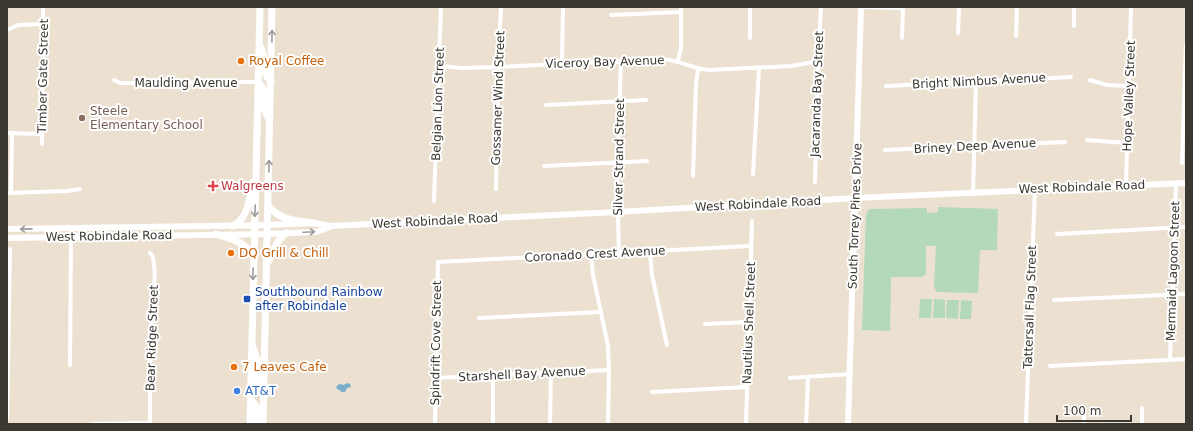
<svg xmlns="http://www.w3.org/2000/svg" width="1193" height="431" font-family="'DejaVu Sans',sans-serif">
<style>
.green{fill:#b3d8bb}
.water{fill:#79aeca}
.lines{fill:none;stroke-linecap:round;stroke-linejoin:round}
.street{stroke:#fff;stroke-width:4}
.secondary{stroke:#fff;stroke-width:6}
.primary{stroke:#fff;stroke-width:7}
.oneway{stroke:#9d9b98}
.food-dot{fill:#e8710a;stroke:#fff;stroke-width:1.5}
.education-dot{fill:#8d6e63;stroke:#fff;stroke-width:1.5}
.health-dot{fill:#e0444e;stroke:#fff;stroke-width:1.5}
.transit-dot{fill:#1a4fb4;stroke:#fff;stroke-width:1.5}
.shop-dot{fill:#3f7fe0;stroke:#fff;stroke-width:1.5}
.labels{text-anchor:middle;stroke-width:4;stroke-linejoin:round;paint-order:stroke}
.food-label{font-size:12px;fill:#c56008;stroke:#fff;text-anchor:start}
.street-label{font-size:12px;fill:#3b3731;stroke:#fff}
.education-label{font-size:12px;fill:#785e54;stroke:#fff;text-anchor:start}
.health-label{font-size:12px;fill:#be3a42;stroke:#fff;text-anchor:start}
.transit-label{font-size:12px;fill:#164399;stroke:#fff;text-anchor:start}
.shop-label{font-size:12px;fill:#366cbe;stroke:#fff;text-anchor:start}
</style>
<rect width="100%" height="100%" fill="#ece1d1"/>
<path class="green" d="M938,207L998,209L997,250H980L978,293L937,292L934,287L936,246H926V274L922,277H891L890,331L862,330L866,215L869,209L927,208V213L938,212Z
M920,299H932L931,318H919Z
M934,299L945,300V318H933Z
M947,300H959L958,319L946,318Z
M961,300L972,301L971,319H960Z"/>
<path class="water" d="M347,383L350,384L351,387L347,388L345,392H342L336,388L337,386L339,384L344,385Z"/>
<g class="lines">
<path class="street" d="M863,7L903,8
M611,15L681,12
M1074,26V7
M7,30L18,25L43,24
M958,33L959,7
M1016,36L1017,7
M750,38V7
M902,38L903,7
M678,61L681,47V7
M562,63L563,7
M439,66L462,68L498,67L664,59C679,61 693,68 709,70L792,66L818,61
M114,80L120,83L258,82
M1090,80L1107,85L1129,86
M886,86L1071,77
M546,105L646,100
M7,133L42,134
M1087,140L1127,143
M42,144L43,7
M885,150L1065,142
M1182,163L1186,44
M544,166L647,161
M753,174L759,68
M693,176L696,84L698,69
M815,182L818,61L821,7
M1126,186L1131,7
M496,189L498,67L501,7
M11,192L12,133
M7,193L67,191L80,189
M973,193L976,82
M434,201L441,7
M1057,234L1186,227
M650,252L652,275L667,345
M150,253L152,255C158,271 152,304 151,322C150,356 150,390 150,424
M619,253L617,176L621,60
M591,254L593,275L608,346L609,370L608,424
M1054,300L1186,294
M479,318L600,312
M705,324L749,322
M1170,360L1176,183
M70,365L71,237L72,228
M1050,366L1186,359
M435,378L609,370
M790,378L850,374
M652,392L747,387
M7,420L10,249
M91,424L150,423
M435,424L438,262L751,246
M493,424V375
M550,424L551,372
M746,424L752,221
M806,424L808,378
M1026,424L1035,189
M1084,424V412
M1142,424V408"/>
<path class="secondary" d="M7,229L267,225L314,223L331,226L617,212L856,198L1186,183
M7,238L267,234L316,232L330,227
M848,424L861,7"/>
<path class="primary" d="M260,46C268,57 259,72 271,81
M258,82L263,88L264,108L269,120
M268,205C278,220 297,221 314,223
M232,226C249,219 249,198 253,182
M216,234C233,240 243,240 253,256
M267,264C275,251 274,242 286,233
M253,347L257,359L258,386L259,390L264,395
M251,400L257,407V424
M250,424L260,7
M263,424L272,7"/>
</g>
<defs><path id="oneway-shaft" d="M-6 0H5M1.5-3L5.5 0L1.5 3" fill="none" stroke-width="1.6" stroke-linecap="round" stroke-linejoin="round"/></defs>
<g class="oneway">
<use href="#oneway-shaft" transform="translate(272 36) rotate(-89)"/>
<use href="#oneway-shaft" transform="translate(269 166) rotate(-89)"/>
<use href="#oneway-shaft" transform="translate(255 211) rotate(92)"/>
<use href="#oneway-shaft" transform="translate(26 229) rotate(179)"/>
<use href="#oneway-shaft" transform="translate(309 232) rotate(-3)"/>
<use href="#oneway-shaft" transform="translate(253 274) rotate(91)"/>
</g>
<g class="food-dot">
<circle cx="241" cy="61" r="4"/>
<circle cx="231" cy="253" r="4"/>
<circle cx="234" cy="367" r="4"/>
</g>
<circle class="education-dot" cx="82" cy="118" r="4"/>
<path class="health-dot" d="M211 180h4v4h4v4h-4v4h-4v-4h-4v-4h4z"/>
<rect class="transit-dot" x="243" y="295" width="8" height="8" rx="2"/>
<circle class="shop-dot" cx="237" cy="391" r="4"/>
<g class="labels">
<g class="food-label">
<text x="249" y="65">Royal Coffee</text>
<text x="239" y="257">DQ Grill &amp; Chill</text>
<text x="242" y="371">7 Leaves Cafe</text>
</g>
<g class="street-label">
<text transform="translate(605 62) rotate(-2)" y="4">Viceroy Bay Avenue</text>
<text transform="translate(43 76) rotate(-89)" y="4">Timber Gate Street</text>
<text transform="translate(979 81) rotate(-3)" y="4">Bright Nimbus Avenue</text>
<text x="186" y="87">Maulding Avenue</text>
<text transform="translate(817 94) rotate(-88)" y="4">Jacaranda Bay Street</text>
<text transform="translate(1129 96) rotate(-88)" y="4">Hope Valley Street</text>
<text transform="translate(498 98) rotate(-88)" y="4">Gossamer Wind Street</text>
<text transform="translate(438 104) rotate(-88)" y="4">Belgian Lion Street</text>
<text transform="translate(975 146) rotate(-3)" y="4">Briney Deep Avenue</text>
<text transform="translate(619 157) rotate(-89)" y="4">Silver Strand Street</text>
<text transform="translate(1082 187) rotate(-2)" y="4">West Robindale Road</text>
<text transform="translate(758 204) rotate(-3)" y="4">West Robindale Road</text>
<text transform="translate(855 216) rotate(-88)" y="4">South Torrey Pines Drive</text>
<text transform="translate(435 221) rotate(-3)" y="4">West Robindale Road</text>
<text transform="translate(109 236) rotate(-1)" y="4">West Robindale Road</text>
<text transform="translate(595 254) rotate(-3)" y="4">Coronado Crest Avenue</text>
<text transform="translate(1173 271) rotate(-88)" y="4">Mermaid Lagoon Street</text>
<text transform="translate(1030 307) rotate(-88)" y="4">Tattersall Flag Street</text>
<text transform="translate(749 323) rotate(-88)" y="4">Nautilus Shell Street</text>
<text transform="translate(152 338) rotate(-88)" y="4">Bear Ridge Street</text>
<text transform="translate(436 343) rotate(-89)" y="4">Spindrift Cove Street</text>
<text transform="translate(522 374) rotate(-3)" y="4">Starshell Bay Avenue</text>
</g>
<g class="education-label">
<text x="90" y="115">Steele<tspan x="90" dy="14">Elementary School</tspan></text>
</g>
<g class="health-label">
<text x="221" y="190">Walgreens</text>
</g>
<g class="transit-label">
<text x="255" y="296">Southbound Rainbow<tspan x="255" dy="14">after Robindale</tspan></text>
</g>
<g class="shop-label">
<text x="245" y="395">AT&amp;T</text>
</g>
</g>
<rect width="1193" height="431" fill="none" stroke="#3b3731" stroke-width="16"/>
<path d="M1057 415v6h74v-6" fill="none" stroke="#3b3731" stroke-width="2"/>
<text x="1063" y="415" font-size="12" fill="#3b3731" stroke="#ffffff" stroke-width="3" paint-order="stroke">100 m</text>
</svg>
